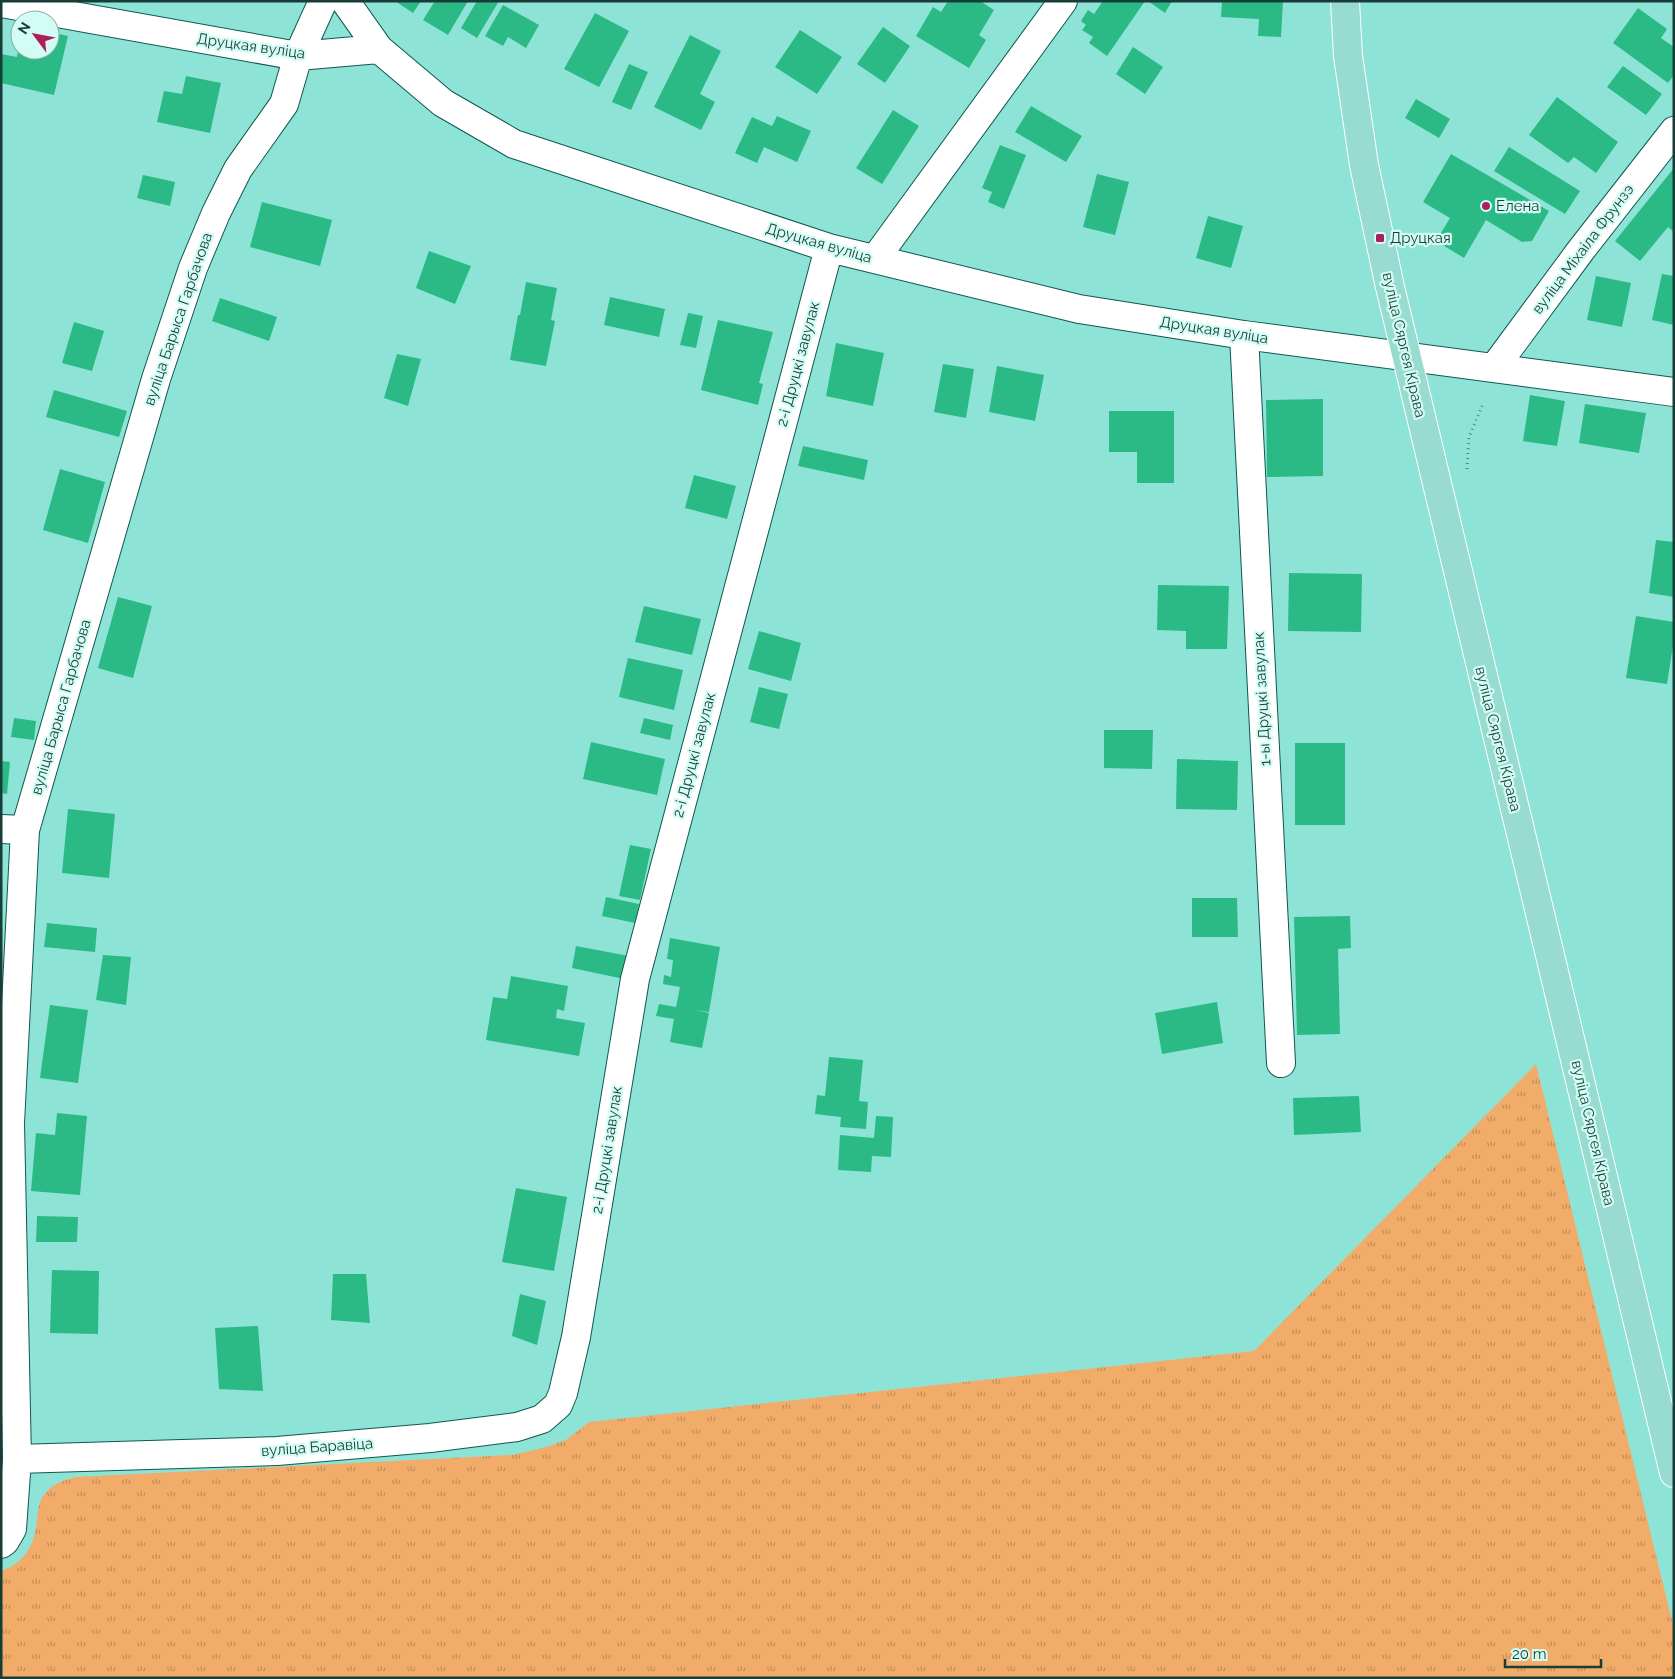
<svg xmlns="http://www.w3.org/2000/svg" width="1675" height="1679" font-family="Raleway,sans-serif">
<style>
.grass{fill:url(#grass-tufts)}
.building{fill:#2bba86}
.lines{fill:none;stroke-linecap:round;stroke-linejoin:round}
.minor-casing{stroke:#0f584f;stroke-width:30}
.primary-casing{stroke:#fff;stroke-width:30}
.path{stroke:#4e8a81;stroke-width:3;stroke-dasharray:1 4;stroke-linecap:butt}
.minor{stroke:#fff;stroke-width:28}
.primary{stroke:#98dbd1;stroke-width:28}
.poi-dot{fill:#ad1f58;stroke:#d3fcf4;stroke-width:2}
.labels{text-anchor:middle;stroke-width:4.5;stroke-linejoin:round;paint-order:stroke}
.street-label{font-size:15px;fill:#183c37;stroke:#d3fcf4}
.poi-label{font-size:15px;fill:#183c37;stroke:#d3fcf4;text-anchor:start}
</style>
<defs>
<pattern id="grass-tufts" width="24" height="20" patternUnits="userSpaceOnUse" patternTransform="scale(1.25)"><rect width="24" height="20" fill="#f2ac6a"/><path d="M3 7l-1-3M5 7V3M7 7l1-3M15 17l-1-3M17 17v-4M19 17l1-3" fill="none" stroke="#c38d58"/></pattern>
</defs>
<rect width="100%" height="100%" fill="#8de4d6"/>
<path class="grass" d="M1536,1064L1674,1629V1678H1V1571C25,1563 35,1544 37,1520C38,1510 39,1499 47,1491C55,1483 64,1480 75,1477L512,1455L543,1448L566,1440L589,1422L1254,1351Z"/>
<path class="building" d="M395,1H421L413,13Z
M435,1H468L448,35L423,20Z
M477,1H499L477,38L461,28Z
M948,1H980L994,10L979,35L986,40L969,68L916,36L933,7L941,12Z
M1103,1H1145L1107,56L1089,43L1093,37L1082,30L1086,25L1081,21L1088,10L1094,14Z
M1148,1H1172L1165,13Z
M1222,1H1283L1281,37L1258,36L1259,19L1221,17Z
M503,5L539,25L526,48L508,37L503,46L485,36Z
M1638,8L1667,29L1661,38L1674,47V75L1668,83L1613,43Z
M595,13L629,31L599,87L564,69Z
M883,27L910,46L885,83L857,64Z
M800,30L842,57L817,94L775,67Z
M50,32L68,36L54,95L1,83V54L17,57L19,46L20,50H50Z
M690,35L721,51L700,94L715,102L701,130L654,107Z
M1133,47L1163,67L1145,94L1116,74Z
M629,64L648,72L631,110L612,102Z
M1623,66L1662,94L1646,115L1607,87Z
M186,76L221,83L210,133L157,122L164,91L182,94Z
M1557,97L1618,142L1596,173L1574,157L1568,163L1529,135Z
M1416,99L1450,119L1439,138L1405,118Z
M1031,106L1082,136L1066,162L1015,132Z
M893,110L919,126L882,184L856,168Z
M777,116L811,131L797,162L764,147L757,163L735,153L752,117L772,126Z
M1000,145L1026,155L1004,209L988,202L992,192L982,188Z
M1509,147L1580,191L1565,214L1494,171Z
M1451,154L1549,211L1532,241L1522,242L1486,220L1464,258L1436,241L1450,218L1423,202Z
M1674,168V232L1668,227L1640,261L1615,241Z
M1097,174L1129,182L1115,235L1083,227Z
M143,175L175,182L170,206L137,198Z
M262,202L332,220L320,266L250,247Z
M1208,216L1243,226L1231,268L1196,258Z
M429,251L471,266L455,304L416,288Z
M1662,274L1674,276V325L1652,320Z
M1596,276L1631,283L1622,327L1587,320Z
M526,282L557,288L551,320L555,321L546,366L510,360L518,315H520Z
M610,297L665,309L659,337L604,325Z
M220,298L277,317L269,341L212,321Z
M688,313L703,316L696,348L680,345Z
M718,320L773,332L759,383L763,384L758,405L701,390Z
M74,322L104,331L92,371L62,363Z
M836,343L884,353L873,406L826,396Z
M397,354L421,359L408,406L384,398Z
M943,364L974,369L966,418L934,412Z
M997,366L1044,375L1035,421L989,412Z
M54,390L127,411L119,437L46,417Z
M1530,395L1565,401L1557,446L1523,441Z
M1323,399V476L1267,477L1266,400Z
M1585,404L1646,413L1639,453L1579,443Z
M1109,411H1174V483H1137V452H1109Z
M803,446L868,460L864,480L798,466Z
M60,469L105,482L88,543L43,530Z
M694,475L736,486L727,519L685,508Z
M1656,540L1674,542V597L1649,593Z
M1289,573L1362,574L1361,632L1288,631Z
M1158,585L1229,586L1227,649H1186V631L1157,630Z
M118,597L152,606L133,678L98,668Z
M644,606L701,619L692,655L635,642Z
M1636,616L1674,622V639L1667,684L1626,678Z
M759,631L801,643L791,681L748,669Z
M628,658L683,670L674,710L619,697Z
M759,687L788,694L779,729L750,722Z
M14,718L36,721L34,740L11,737Z
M644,718L673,725L670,740L640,733Z
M1104,730H1153L1152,769L1104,768Z
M591,742L665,759L657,795L583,779Z
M1295,743H1345V825H1295Z
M1177,759L1238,761L1237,810L1176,809Z
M1,761L10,762L7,794L1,793Z
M68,809L115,814L109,878L62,873Z
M630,845L651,849L640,900L619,896Z
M606,897L639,904L635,923L602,916Z
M1192,898H1237L1238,937H1192Z
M1350,916L1351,948L1338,949L1340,1034L1297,1035L1294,917Z
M47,923L97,928L95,952L44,947Z
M670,938L720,947L709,1012L696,1010L709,1013L702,1048L670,1042L674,1019L656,1016L659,1004L676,1007L680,987L663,984L664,975L671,977L673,960L667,959Z
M576,946L629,956L624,979L572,968Z
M103,955L131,957L126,1005L96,1000Z
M511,976L568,986L564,1011L557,1009L556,1018L585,1023L579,1056L486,1040L493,997L507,999Z
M1217,1002L1223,1043L1162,1054L1155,1013Z
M50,1005L88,1010L78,1083L40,1078Z
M829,1057L863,1060L859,1101L868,1102L866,1129L840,1127L841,1117L815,1114L817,1095L825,1096Z
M1359,1096L1361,1132L1294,1135L1293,1098Z
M57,1113L87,1116L80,1195L31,1191L36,1133L55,1135Z
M876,1116L893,1117L891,1157L872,1156L871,1172L838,1170L840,1135L874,1138Z
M516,1188L567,1197L554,1271L502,1262Z
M37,1216L78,1217L77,1242H36Z
M52,1270L99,1271L98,1334L50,1333Z
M333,1274H366L370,1323L331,1320Z
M520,1294L546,1301L537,1345L512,1336Z
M258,1326L263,1391L219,1389L215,1328Z"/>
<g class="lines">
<g class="minor-casing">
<path id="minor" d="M345,1L379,49L443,103L514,144L829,248L1079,309L1244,335L1674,392
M1,3L298,56L379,49
M875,259L1063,1
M1244,335L1281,1063
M1494,368L1581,250L1674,131
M1,829L25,830
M17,1459L10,1123L25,830L156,379L193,268L216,213L238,169L284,104L298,56L323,1
M1,1544L5,1541L12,1529L17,1459L277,1451L430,1438L517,1427L542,1419L558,1405L563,1393L576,1337L635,979L829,248"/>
</g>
<g class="primary-casing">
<path id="primary" d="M1345,1L1348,56L1364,165L1390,287L1674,1473"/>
</g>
<path class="path" d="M1467,469L1469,437L1483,404"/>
<use href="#minor" class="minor"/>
<use href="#primary" class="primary"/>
</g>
<g class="poi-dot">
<circle cx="1486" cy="206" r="5"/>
<rect x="1375" y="233" width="10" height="10" rx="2.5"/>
</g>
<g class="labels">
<g class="street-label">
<text transform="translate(251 46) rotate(8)" y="5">Друцкая вуліца</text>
<text transform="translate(819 243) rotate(16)" y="5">Друцкая вуліца</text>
<text transform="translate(1583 249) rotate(-53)" y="5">вуліца Міхаіла Фрунзэ</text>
<text transform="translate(178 319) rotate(-71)" y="5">вуліца Барыса Гарбачова</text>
<text transform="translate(1214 330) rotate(9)" y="5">Друцкая вуліца</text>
<text transform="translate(1404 345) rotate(77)" y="5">вуліца Сяргея Кірава</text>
<text transform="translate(798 364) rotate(-75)" y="5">2-і Друцкі завулак</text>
<text transform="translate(1262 699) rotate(-93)" y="5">1-ы Друцкі завулак</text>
<text transform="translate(61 707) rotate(-74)" y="5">вуліца Барыса Гарбачова</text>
<text transform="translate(1498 739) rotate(76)" y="5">вуліца Сяргея Кірава</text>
<text transform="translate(694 755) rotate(-75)" y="5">2-і Друцкі завулак</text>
<text transform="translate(1593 1133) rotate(77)" y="5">вуліца Сяргея Кірава</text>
<text transform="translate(607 1150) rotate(-81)" y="5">2-і Друцкі завулак</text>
<text transform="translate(317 1447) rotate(-4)" y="5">вуліца Баравіца</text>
</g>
<g class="poi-label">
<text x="1496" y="211">Елена</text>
<text x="1390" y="243">Друцкая</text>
</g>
</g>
<rect width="1675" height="1679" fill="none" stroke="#183c37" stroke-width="5"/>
<g transform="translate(35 35) rotate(302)"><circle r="24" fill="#d3fcf4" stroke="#88afa8"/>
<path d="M0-4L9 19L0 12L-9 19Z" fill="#ad1f58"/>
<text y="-8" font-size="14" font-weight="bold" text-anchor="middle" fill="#183c37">N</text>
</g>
<path d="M1505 1659v8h96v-8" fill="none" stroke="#183c37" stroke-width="2.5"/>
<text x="1512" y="1659" font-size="15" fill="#183c37" stroke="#d3fcf4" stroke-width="4" paint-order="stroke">20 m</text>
</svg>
